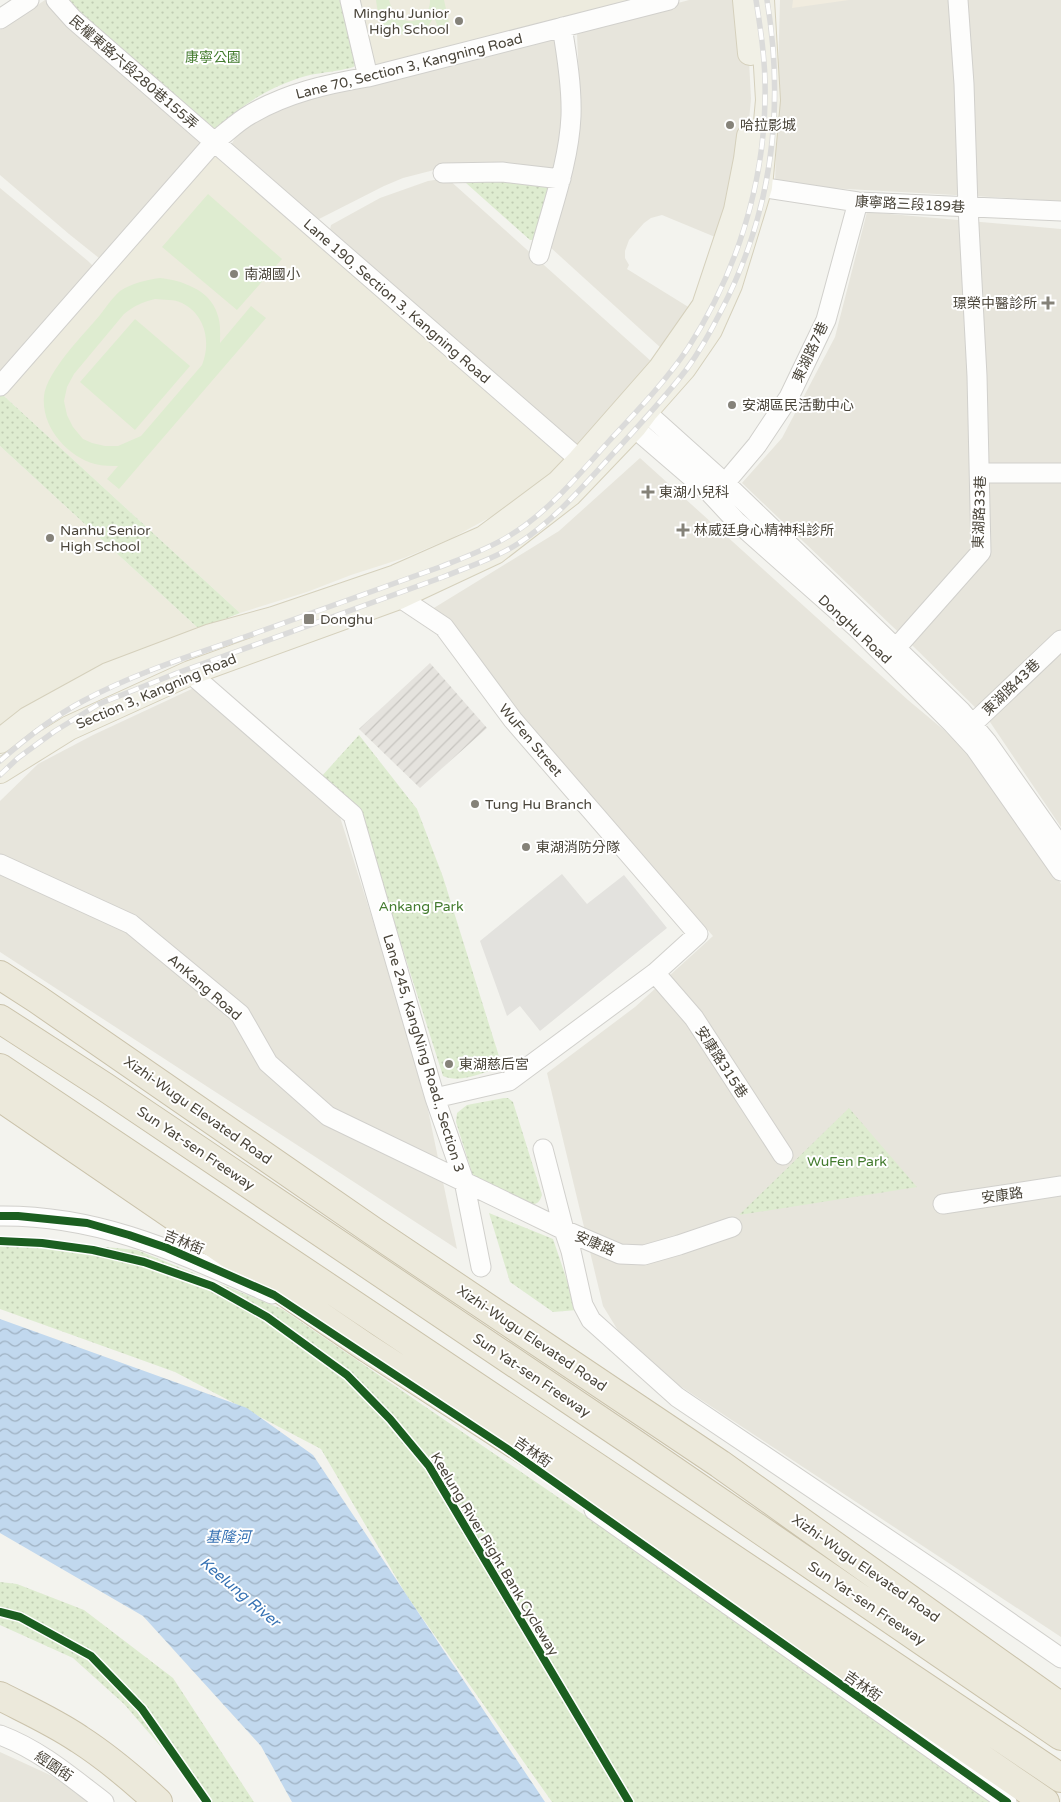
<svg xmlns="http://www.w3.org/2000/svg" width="1061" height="1802" font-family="'Varela Round','Noto Sans TC',sans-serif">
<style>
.residential{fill:#e7e5dc}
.commercial{fill:#f1ecdf}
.industrial{fill:url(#industrial-furrows)}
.education{fill:#edebde}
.grass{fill:#deecd0;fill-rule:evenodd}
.park{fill:url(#park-dots)}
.parking{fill:#e3e2de}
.water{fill:url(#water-waves)}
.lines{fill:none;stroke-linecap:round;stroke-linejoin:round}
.minor-casing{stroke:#d1d0cc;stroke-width:21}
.major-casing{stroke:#d5d0bc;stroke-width:26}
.highway-casing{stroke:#cac2aa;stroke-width:30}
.minor{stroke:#fdfdfc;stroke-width:19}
.major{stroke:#f1f0e6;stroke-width:24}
.highway{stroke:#ece9db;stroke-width:28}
.rail-casing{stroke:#dbdbda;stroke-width:5.5}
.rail{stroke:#fff;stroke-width:4;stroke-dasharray:11;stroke-linecap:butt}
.cycleway-casing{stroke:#fff;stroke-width:11}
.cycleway{stroke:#1b5e20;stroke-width:8}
.poi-dot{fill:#858279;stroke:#fff;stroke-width:2}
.labels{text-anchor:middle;stroke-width:4;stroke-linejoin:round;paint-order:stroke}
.poi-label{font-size:14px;fill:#4a453a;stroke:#fff;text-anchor:start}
.park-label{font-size:14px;fill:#437b2e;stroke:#fff}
.street-label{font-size:14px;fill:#4a453a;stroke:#fff}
.water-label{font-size:15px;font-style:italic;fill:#3571b3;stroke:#fff}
</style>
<defs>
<pattern id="industrial-furrows" width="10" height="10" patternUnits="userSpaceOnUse" patternTransform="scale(1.25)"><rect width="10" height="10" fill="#e5e3de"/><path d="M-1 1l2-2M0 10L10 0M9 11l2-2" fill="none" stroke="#c6c4bf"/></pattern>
<pattern id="park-dots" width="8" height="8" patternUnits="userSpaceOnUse" patternTransform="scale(1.25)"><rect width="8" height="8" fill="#deecd0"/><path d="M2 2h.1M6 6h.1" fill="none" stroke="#c0ccb3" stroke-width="1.8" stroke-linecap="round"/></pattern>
<pattern id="water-waves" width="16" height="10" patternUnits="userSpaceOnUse" patternTransform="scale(1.25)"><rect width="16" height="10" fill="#c1d8ee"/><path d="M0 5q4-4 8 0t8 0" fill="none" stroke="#9fb1c2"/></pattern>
</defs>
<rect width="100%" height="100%" fill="#f3f3ee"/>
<path class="residential" d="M45,0L203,140L102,258H99L69,234L0,175V30Z
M689,0H742L748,41L751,99L747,141L720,239L662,215L651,218L644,223L629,240L625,251V258L629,265L627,269L690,308L661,348L550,247L578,145L580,105L577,34L579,30Z
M780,0H1061V201L775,185Z
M553,39H556L566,108L558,170L438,169L403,178L384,186L319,219H317L231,145L235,138L245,128L302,97Z
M447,178L652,362L577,447L330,230L331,225L380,198L428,181Z
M0,188L88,261L92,265L93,268L0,376Z
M867,212L1061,229V827L990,722L914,647L742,483L782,438L835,337Z
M640,458L908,700L969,751L1032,836L1061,884V1637L633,1355L603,1306L547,1073L635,1007L713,936L429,611L559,531Z
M196,687L340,817L377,934L428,1110L457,1249L0,952V801L38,764L93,735Z
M0,1752L50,1775L92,1802H0Z"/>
<path class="commercial" d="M793,0H849L792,8Z"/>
<path class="industrial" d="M430,663L487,728L420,788L359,729Z"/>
<path class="education" d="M360,0H632L379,67L372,60Z
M217,152L570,457L509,507L452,538L404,558L351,575L307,592L240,613L4,396Z
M0,446L200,630L0,729Z"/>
<path class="grass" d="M376,0H389C397,33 431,23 430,0H444L450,27L439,30L434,17C431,21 429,26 425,29C414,39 390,35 382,23C378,16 377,7 376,0Z
M208,194L282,259L237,310L162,247Z
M160,278C181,280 210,290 217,313C221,323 220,333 220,343L251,306L266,318L119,489L107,479L118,466C111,466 103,466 95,464C67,456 41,427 44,396C47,371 84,334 100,315C106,307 113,297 120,291C132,283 146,280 160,278ZM155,299C164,300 174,299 182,303C206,315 211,343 202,365L141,436L118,446H105L92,443L83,439L73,427L67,415L64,401L67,387L74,374L124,314C134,306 142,302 155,299Z
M135,319L190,366L135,430L80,382Z"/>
<path class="park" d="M61,0H342L355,66C350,70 316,73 306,76C271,86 240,105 214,131Z
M466,178L552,185L535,240H530L466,183Z
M0,393L4,396L240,613L199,629L0,446Z
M359,735L417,809L443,877L502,1066C485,1072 461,1084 443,1076L384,890L321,777Z
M504,1098H508L513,1102L542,1195C540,1201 538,1204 531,1205L474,1179L456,1122L457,1113L467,1105Z
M849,1108L917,1187L739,1215Z
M489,1213L553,1239L577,1310L553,1312L510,1282Z
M0,1237L137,1250L282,1309L838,1688L1000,1802H552L407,1596L321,1449L175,1372L0,1309Z
M0,1582L17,1584L84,1610L173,1678L254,1802H204L175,1763L124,1704L73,1658L0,1625Z"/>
<path class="parking" d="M562,874L587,904L624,875L667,928L540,1031L520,1006L507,1016L480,941Z"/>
<path class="water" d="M0,1319L247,1408L313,1455L545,1802H292L261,1746L143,1616L0,1533Z"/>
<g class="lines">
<g class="minor-casing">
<path id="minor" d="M56,0L73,19L104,46L580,460
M350,0L368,77
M0,19L29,0
M443,173L502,172L561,179
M760,187L858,202L1061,211
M539,255C551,209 569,163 571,116C572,87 567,56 562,27
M0,386L214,142C226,133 238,121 251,114C287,93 327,84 368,77L669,0
M637,404L725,483L961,711L987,742L1061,847
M624,419L710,493L736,521L858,629L952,723L975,748L1061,871
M980,473H1061
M725,483L757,445L789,397L826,320L858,202
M399,597L444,627L513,720L698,934L655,973L509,1081L435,1098
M896,648L981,552L977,376L968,207L964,84L958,0
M190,673L353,815L435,1098L464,1181L481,1267
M964,732L1061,640
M0,864L131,924L240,1014L268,1063L328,1116L564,1230L620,1254L644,1255L679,1245L732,1227
M655,973L694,1018L783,1155
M543,1149L564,1230L571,1251L583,1305L591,1320L677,1397L953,1583L1061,1658
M943,1204L1061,1186
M0,1216C102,1215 181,1254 272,1294
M594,1510L1007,1802
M0,1735C40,1750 71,1777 104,1802"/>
</g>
<g class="major-casing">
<path id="major" d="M745,0L750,53
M0,741L28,719L108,675L211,636L273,619L396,577L484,538L558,483L580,460L660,369L704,306L736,210L746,159L749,136
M0,771L69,728L190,673L399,597L495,552L570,494L634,427L646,411L684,368L710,330L730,285L760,187L768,100L762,0"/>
</g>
<g class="highway-casing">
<path id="highway" d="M0,975L37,999L373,1231L720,1464L1061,1707
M0,1019L105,1087L635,1444L1061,1736
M0,1068L1061,1778
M0,1097L367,1348L666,1542L1045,1802
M0,1696C27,1710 54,1722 79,1739C107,1757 133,1779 158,1802"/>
</g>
<use href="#minor" class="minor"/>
<use href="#major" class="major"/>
<use href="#highway" class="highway"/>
<g class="rail-casing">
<path id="rail" d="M0,761C26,738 53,717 83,701C137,672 196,654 253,634C316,612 378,589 440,567C463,558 488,549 509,536C549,512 579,474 610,440C637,411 666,381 688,348C736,274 764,186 765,98C766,65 761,32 756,0
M0,775L18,758L55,731L99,704L177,673L443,577C468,567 496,558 519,543C559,517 590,478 622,444C644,420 666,396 686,370C700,351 711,331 721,311C772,213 785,109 767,0"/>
</g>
<use href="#rail" class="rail"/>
<g class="cycleway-casing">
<path id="cycleway" d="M0,1216H18L87,1223L129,1235L167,1248L274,1295L506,1448L1007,1802
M0,1241L42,1243L93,1250L144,1262L212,1286L267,1317L347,1375L390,1419L429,1466L629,1802
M0,1612L20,1617L91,1656L142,1709L207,1802"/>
</g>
<use href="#cycleway" class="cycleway"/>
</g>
<g class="poi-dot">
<circle cx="459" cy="21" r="5"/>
<circle cx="730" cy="125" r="5"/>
<circle cx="234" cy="274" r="5"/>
<path d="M1045.5 295.5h5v5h5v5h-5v5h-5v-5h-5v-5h5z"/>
<circle cx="732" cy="405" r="5"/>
<path d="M645.5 484.5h5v5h5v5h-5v5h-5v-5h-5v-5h5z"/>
<path d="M680.5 522.5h5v5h5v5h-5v5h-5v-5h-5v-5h5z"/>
<circle cx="50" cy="538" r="5"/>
<rect x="303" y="613" width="12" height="12" rx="2.5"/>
<circle cx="475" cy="804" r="5"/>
<circle cx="526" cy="847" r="5"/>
<circle cx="449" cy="1064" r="5"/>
</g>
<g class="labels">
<g class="poi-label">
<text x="449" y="18" text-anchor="end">Minghu Junior<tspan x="449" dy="16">High School</tspan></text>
<text x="740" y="130">哈拉影城</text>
<text x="244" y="279">南湖國小</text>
<text x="1037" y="308" text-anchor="end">璟榮中醫診所</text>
<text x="742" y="410">安湖區民活動中心</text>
<text x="659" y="497">東湖小兒科</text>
<text x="60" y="535">Nanhu Senior<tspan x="60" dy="16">High School</tspan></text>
<text x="694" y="535">林威廷身心精神科診所</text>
<text x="320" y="624">Donghu</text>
<text x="485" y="809">Tung Hu Branch</text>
<text x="536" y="852">東湖消防分隊</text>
<text x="459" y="1069">東湖慈后宮</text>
</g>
<g class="park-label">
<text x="213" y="62">康寧公園</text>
<text x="421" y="911">Ankang Park</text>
<text x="847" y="1166">WuFen Park</text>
</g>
<g class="street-label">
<text transform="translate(409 66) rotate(-14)" y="5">Lane 70, Section 3, Kangning Road</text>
<text transform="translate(134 72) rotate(41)" y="5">民權東路六段280巷155弄</text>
<text transform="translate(910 204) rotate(3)" y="5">康寧路三段189巷</text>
<text transform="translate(397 301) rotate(41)" y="5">Lane 190, Section 3, Kangning Road</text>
<text transform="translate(810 352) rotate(-65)" y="5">東湖路7巷</text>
<text transform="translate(979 512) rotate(-88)" y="5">東湖路33巷</text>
<text transform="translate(855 629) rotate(43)" y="5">DongHu Road</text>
<text transform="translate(1011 687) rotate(-44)" y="5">東湖路43巷</text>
<text transform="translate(156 691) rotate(-23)" y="5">Section 3, Kangning Road</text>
<text transform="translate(531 740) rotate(50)" y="5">WuFen Street</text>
<text transform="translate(205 987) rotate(41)" y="5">AnKang Road</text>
<text transform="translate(424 1053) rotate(73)" y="5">Lane 245, KangNing Road., Section 3</text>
<text transform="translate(722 1062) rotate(57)" y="5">安康路315巷</text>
<text transform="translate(198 1110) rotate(35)" y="5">Xizhi-Wugu Elevated Road</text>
<text transform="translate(196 1148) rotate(34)" y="5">Sun Yat-sen Freeway</text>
<text transform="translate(1002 1195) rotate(-8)" y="5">安康路</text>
<text transform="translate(184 1242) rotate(22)" y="5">吉林街</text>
<text transform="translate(595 1243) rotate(23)" y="5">安康路</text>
<text transform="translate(532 1338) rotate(34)" y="5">Xizhi-Wugu Elevated Road</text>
<text transform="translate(532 1375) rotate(34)" y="5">Sun Yat-sen Freeway</text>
<text transform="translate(533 1452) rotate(35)" y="5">吉林街</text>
<text transform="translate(495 1554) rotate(59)" y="5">Keelung River Right Bank Cycleway</text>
<text transform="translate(866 1568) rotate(35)" y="5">Xizhi-Wugu Elevated Road</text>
<text transform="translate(867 1603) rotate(34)" y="5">Sun Yat-sen Freeway</text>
<text transform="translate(863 1686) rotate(35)" y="5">吉林街</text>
<text transform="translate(54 1766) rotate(34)" y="5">經園街</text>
</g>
<g class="water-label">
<text x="228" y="1542">基隆河</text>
<text transform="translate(240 1592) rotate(40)" y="5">Keelung River</text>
</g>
</g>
</svg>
